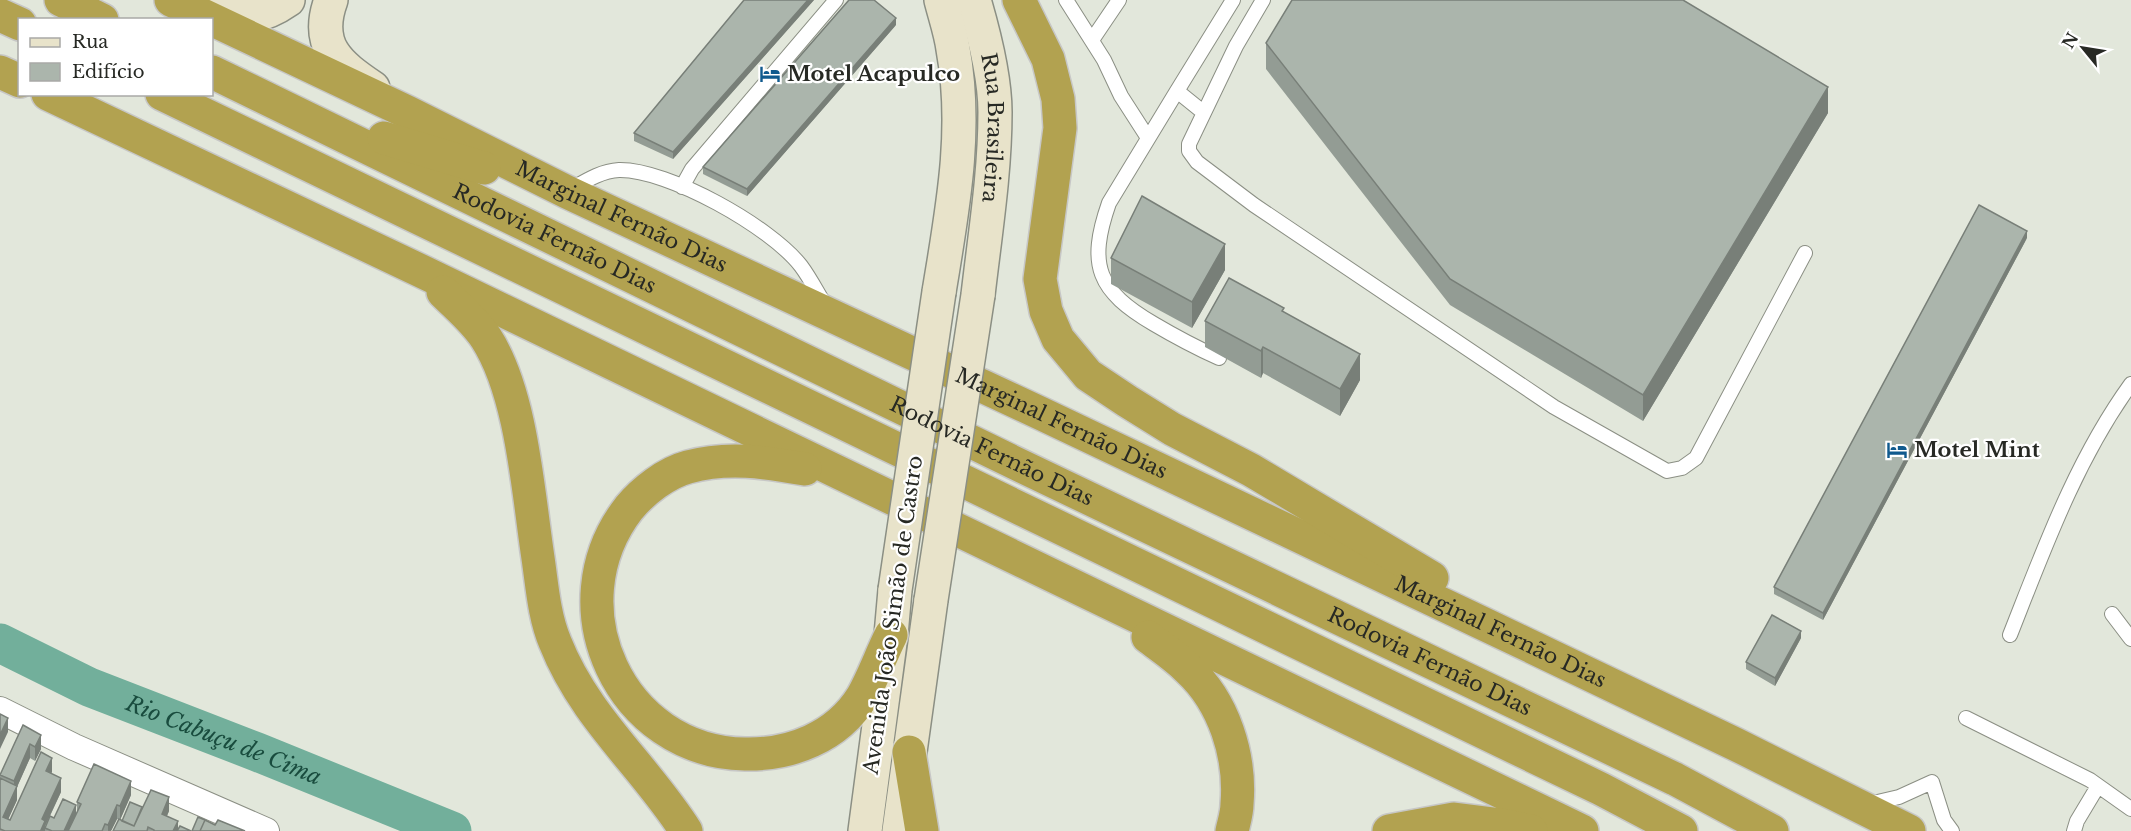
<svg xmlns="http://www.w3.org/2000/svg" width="2131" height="831" font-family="'Libre Baskerville',serif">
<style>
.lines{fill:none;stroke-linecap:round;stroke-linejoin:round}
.river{stroke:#72af9b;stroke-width:39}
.lane-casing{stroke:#8b8f84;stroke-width:16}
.street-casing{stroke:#8b8f84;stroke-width:28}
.secondary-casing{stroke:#8b8f84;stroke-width:36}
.highway-casing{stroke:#c7c7c6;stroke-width:36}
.lane{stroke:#fff;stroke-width:14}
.street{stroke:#fff;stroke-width:26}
.secondary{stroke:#e8e3ca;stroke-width:33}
.highway{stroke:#b2a250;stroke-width:33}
.secondary-bridge-casing{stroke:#8b8f84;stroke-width:36;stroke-linecap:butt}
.secondary-bridge{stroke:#e8e3ca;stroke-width:33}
.wall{fill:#939c94}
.shaded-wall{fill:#787f78}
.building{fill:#abb5ac;stroke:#787f78;stroke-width:1.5}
.labels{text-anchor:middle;stroke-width:4.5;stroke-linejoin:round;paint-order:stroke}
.poi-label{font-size:21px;font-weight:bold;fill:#272924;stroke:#fff;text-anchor:start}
.street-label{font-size:21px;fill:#272924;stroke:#fff}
.water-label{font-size:22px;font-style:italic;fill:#194c3e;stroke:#fff}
</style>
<rect width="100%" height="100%" fill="#e2e7db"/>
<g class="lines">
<path class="river" id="s1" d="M0,643L89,687L257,752L452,831"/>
<g class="lane-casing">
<path id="lane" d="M1066,0L1104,60L1121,96L1148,138
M1263,0L1236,46L1189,144V151L1197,162L1254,205L1554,407L1667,471L1682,468L1696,458L1805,253
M1092,40L1119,0
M1177,91L1233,0
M1203,112L1177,91L1109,203C1087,266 1098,291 1154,324C1176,337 1197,348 1219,358
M682,187L692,169L836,0
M568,191C584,182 600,171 619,170C668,169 771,227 801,266C810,278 817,292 825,305
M2112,614L2131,639
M2010,635C2044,549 2076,460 2131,384
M1966,718L2090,780L2131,809
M1869,804L1899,797L1932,782L1944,820L1952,831
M2074,831L2077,821L2098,786"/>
</g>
<g class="street-casing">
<path id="street" d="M0,710L74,747L266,831"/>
</g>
<g class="secondary-casing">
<g id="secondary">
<path d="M331,0C314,46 339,65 373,88"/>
<path id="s2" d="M974,0C984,34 995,76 995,112C995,173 985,234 978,295"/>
<path d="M201,11C238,17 255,23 288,0"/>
<path d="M939,292C952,212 968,131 953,49C951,33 945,16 941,0"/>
<path d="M865,831L891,635L895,590"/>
<path d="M899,831L931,600"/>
</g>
</g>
<g class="highway-casing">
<g id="highway">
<path d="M61,0L102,20"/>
<path id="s3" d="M171,0L407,112L567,192L1040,413L1484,624L1735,744L1909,831"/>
<path d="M1019,0L1048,59L1058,99L1060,128L1040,279L1046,311L1058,339L1088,375L1127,401L1172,429L1251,470L1432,578"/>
<path d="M0,15L20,24"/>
<path d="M0,72L20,81"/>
<path id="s4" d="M212,72L1015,463L1675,779L1772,831"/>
<path d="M48,94L419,270L1582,831"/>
<path d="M162,94L1601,789L1681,831"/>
<path d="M384,138L484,168"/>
<path d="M443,292C458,307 474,320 486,338C522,394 528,492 538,558C542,585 544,616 555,642C585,718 644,765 686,831"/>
<path d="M805,469C765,462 728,456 688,467C666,473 643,491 629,508C553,606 620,752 745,754C791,755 837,737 862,697C873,678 881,655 891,635"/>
<path d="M1148,637C1161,647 1176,657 1188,669C1224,702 1241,756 1237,804C1237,813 1234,822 1232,831"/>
<path d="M909,752L922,831"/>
<path d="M1389,831L1454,819L1502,825L1531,831"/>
</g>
</g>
<use href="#lane" class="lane"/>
<use href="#street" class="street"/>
<use href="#secondary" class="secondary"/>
<use href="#highway" class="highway"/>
<g class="secondary-bridge-casing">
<path id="secondary-bridge" d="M895,590L939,292
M931,600L978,295"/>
</g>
<use href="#secondary-bridge" class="secondary-bridge"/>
</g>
<path class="wall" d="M744,0H814L673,159L634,141V133Z
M896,25L747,196L703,174V167Z
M1266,43L1828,113L1643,421L1450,305L1266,69Z
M2027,238L1823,620L1774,594V587Z
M1111,258L1225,270L1192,328L1111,284Z
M1284,313L1360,380L1340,416L1263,373L1261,378L1205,347V321Z
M1801,638L1775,686L1746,669V662Z
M23,725L41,749L35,761L30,758L17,787V800L8,819L10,820L52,772L51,774L61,792L45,827L54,818L76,814L77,812V802L131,795L120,820L117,819L111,831H0V775Z
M142,807L169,811L167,816L178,830L192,831H113L122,821Z"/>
<path class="shaded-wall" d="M808,0H814L673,159V152Z
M896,18V25L747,196V189Z
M1828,87V113L1643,421V395Z
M2027,231V238L1823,620V613Z
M1225,244V270L1192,328V302Z
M1263,347V373L1261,378V351Z
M1360,354V380L1340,416V389Z
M1801,631V638L1775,686V678Z
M8,718V732L0,749V735Z
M41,735V749L35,761V747Z
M30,744V758L17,787V800L3,831V817L14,794V781Z
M52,758V772L46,785V771Z
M61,778V792L45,826V831H41L42,819Z
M131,781V795L120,820V806Z
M169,797V811L162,827V814Z
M76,805V819L70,831H64Z
M117,805V819L111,831H108V825Z
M178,821V831H173Z"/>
<path class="building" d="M744,0H808L673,152L634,133Z
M849,0H874L896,18L747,189L703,167Z
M1292,0H1683L1828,87L1643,395L1450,279L1266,43Z
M1142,196L1225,244L1192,302L1111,258Z
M1979,205L2027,231L1823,613L1774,587Z
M1229,278L1284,308L1282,311L1360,354L1340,389L1263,347L1261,351L1205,321Z
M1772,615L1801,631L1775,678L1746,662Z
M0,714L8,718L0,735Z
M23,725L41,735L35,747L30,744L14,781L0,775Z
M41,752L52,758L46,771L61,778L42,819L45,821L41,830L42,831H5L0,829V778L17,786L3,817L10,820Z
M94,764L131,781L120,806L117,805L108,825L105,824L102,831H68L81,804L77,802Z
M151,790L169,797L162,814L178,821L173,831H154V830L148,827L147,831H113L119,819L134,826Z
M63,799L76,805L64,831H52L45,828L50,816L54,818Z
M130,802L142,807L134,826L122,821Z
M198,817L205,820L200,831H192Z
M205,820L215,825L218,820L245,831H200Z
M180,826L191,831H177Z"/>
<defs>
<g id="hotel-bare" transform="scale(1.62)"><path d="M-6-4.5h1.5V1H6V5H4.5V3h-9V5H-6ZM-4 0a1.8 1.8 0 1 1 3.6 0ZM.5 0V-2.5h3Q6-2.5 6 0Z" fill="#105a8e" stroke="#fff" stroke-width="2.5" paint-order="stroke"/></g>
</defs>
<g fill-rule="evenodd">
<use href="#hotel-bare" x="770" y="74"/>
<use href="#hotel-bare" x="1897" y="450"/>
</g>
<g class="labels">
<g class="poi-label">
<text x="787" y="81">Motel Acapulco</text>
<text x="1914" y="457">Motel Mint</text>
</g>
<g class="street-label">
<text dy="7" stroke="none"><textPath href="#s2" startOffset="130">Rua Brasileira</textPath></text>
<text dy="7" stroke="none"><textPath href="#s3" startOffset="500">Marginal Fernão Dias</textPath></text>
<text dy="7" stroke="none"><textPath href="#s4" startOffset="381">Rodovia Fernão Dias</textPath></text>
<text dy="7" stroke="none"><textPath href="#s3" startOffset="986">Marginal Fernão Dias</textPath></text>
<text dy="7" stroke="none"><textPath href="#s4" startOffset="867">Rodovia Fernão Dias</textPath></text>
<text transform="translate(893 615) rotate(-82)" y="7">Avenida João Simão de Castro</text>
<text dy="7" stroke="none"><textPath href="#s3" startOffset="1472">Marginal Fernão Dias</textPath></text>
<text dy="7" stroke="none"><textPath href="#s4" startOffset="1353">Rodovia Fernão Dias</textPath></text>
</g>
<g class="water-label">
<text dy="8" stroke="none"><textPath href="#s1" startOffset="244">Rio Cabuçu de Cima</textPath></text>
</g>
</g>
<rect x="18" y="18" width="195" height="78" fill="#ffffff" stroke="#a9a9a7" stroke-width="1.5"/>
<rect x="30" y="38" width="30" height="9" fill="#e8e3ca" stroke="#a9a9a7" stroke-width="1.5"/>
<text x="72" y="48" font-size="18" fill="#272924">Rua</text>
<rect x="30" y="63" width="30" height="18" fill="#abb5ac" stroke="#a9a9a7" stroke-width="1.5"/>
<text x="72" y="78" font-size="18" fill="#272924">Edifício</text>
<g transform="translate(2083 48) rotate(300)" stroke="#ffffff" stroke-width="4.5" paint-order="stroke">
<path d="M0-4.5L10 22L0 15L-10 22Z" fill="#272924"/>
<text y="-9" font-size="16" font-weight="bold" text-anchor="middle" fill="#272924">N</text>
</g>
</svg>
